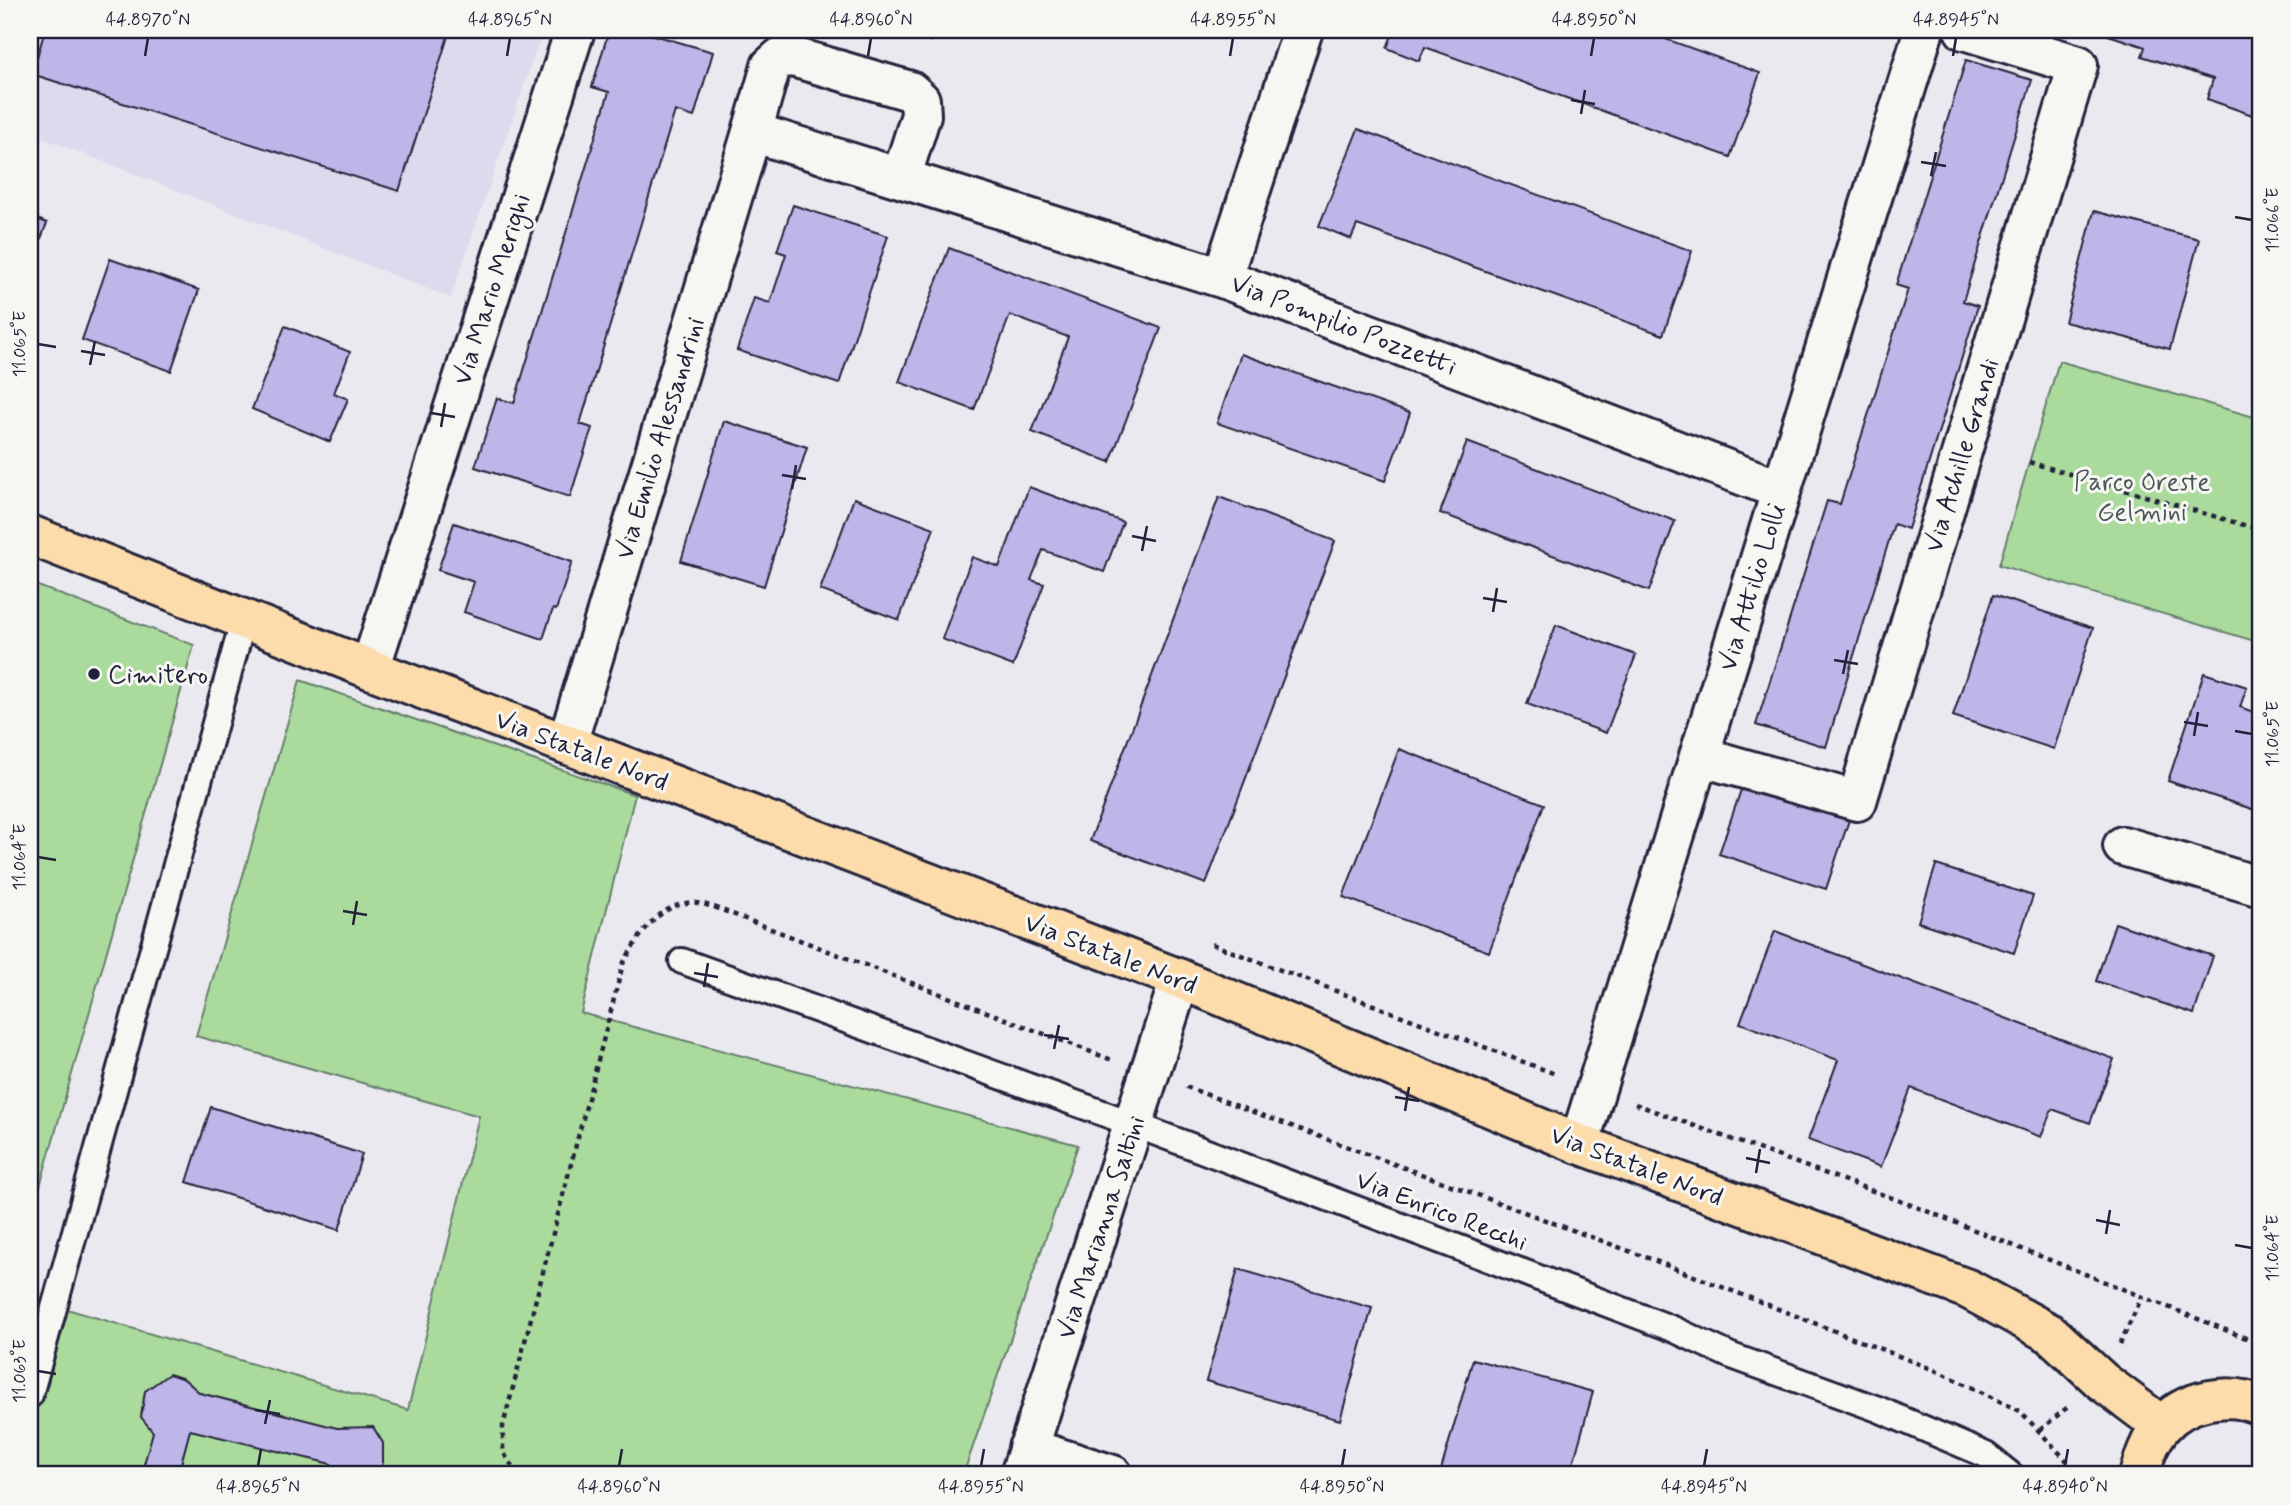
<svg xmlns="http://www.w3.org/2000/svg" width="2291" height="1505" viewBox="0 0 2291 1505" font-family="Mynerve,sans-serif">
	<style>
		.built { fill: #dedaee }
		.green { fill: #aadb9c; stroke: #667e6c; stroke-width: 2 }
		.building { fill: #beb6e8; stroke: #22223b; stroke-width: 2 }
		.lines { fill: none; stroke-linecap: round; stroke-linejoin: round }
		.service-casing { stroke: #22223b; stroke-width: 30 }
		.minor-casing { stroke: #22223b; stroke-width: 44 }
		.primary-casing { stroke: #22223b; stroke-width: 44 }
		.path { stroke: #22223b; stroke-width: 4.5; stroke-dasharray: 5 5; stroke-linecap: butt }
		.service { stroke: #f6f6f2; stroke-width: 24 }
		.minor { stroke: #f6f6f2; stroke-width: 38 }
		.primary { stroke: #fddcac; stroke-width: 38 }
		.ticks { fill: none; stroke: #22223b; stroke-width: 2.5 }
		.poi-dot { fill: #22223b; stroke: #f6f6f2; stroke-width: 2.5 }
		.labels { text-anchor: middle; stroke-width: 6; stroke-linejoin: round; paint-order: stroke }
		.street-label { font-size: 26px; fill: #22223b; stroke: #f6f6f2 }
		.park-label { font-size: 26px; fill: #4b5a58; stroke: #f6f6f2 }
		.poi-label { font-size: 26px; fill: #22223b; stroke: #f6f6f2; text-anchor: start }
		.neatline { fill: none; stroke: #22223b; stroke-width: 2.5 }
		.ticks-label { font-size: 18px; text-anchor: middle; fill: #22223b }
	</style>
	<rect width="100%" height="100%" fill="#ebe9f0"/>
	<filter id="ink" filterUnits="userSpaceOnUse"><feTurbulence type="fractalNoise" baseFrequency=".0143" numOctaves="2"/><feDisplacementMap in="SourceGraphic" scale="14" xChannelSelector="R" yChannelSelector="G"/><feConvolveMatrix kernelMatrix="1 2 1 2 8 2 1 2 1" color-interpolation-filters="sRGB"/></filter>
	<g filter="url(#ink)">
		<path class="built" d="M30,30H543L451,298L30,133Z"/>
		<path class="green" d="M2059,361L2261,419V643L1999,565Z
			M30,583L194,645L30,1221Z
			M300,680L635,795L581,1013L1078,1145L963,1475H30V1298L408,1410L479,1116L196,1036Z"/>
		<path class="building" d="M45,30H450L399,191L32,74Z
			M609,30H637L713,52L694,117L675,111L580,424L592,428L570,497L475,467L497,398L514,403L609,92L592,87Z
			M894,30H934L931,41Z
			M1394,30H1641L1760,73L1730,157L1425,47L1419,61L1387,48Z
			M2093,30L2261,31V118L2207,99L2213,79L2142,56L2145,47Z
			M1966,60L2032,80L1963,301L1978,306L1908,529L1894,524L1826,747L1756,725L1827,501L1840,504L1908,289L1896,285Z
			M1358,129L1692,251L1663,335L1357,225L1351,239L1319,226Z
			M793,205L888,236L839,384L737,350L754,298L770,303L786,254L777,251Z
			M2094,211L2199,239L2170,349L2065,322Z
			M30,216L47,223L30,267Z
			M949,248L1161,328L1110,462L1032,432L1068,337L1010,315L974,410L899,382Z
			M110,259L199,290L171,371L82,340Z
			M285,326L350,352L334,393L348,399L330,442L252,409Z
			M1241,354L1410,413L1385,481L1217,423Z
			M724,421L807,447L764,586L681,561Z
			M1467,442L1675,521L1649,591L1440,513Z
			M1029,487L1123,522L1104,572L1043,550L1031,580L1044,584L1013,666L942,639L972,557L999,567Z
			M1219,497L1335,541L1206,884L1090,841Z
			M854,498L934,528L899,620L820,590Z
			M454,523L572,562L556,610L553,609L543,639L464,612L474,582L438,570Z
			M1993,595L2093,628L2054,749L1953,716Z
			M1556,625L1636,655L1606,733L1527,704Z
			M2204,673L2247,687L2240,707L2261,715V812L2168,781Z
			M1399,749L1544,804L1489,952L1343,897Z
			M1744,781L1850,817L1826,889L1719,854Z
			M1936,865L2033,896L2014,953L1918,922Z
			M2115,923L2213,956L2194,1014L2096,981Z
			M1775,931L2114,1059L2090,1123L2052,1109L2041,1137L1911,1088L1881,1167L1808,1140L1838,1060L1740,1023Z
			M211,1107L362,1154L339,1230L187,1182Z
			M1238,1269L1372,1308L1340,1420L1206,1381Z
			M1473,1359L1593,1392L1570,1475H1462L1441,1470Z
			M169,1374L184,1379L200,1393L337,1428L373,1427L383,1443V1464L378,1475H328L331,1464L190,1430L178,1475H141L153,1432L141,1417L145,1391Z"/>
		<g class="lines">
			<defs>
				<path id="service" d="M682,961L1133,1124L1673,1329L1729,1355L1878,1409L1986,1455L2011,1475
					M30,1395L244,618"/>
				<path id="minor" d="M752,132L771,66L780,58L793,57L910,91L920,100L921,115L901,178
					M1222,278L1303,30
					M370,669L575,30
					M567,744L752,132L1222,278L1781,490
					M1699,756L1857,801L2078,65L1964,30
					M2123,846L2261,887
					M1579,1144L1924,30
					M1028,1448L1113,1475
					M1020,1475L1180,979"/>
				<path id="primary" d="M30,535L370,669L1180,979L1579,1144L1968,1289L2051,1334L2102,1381L2162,1426
					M2139,1475C2144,1458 2149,1441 2162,1426C2184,1400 2230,1390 2261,1406"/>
			</defs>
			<use href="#service" class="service-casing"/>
			<use href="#minor" class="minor-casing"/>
			<use href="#primary" class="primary-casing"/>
			<path class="path" d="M2029,462L2261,530
				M1212,944L1558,1075
				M1186,1087L1648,1258L1942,1373L2020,1411L2069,1463L2075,1475
				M1635,1104L1914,1206L2261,1344
				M2120,1344L2142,1297
				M2040,1430L2069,1406
				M518,1475L503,1452V1426L623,964C638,938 654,909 686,903C694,901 706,905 714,907L1112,1060"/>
			<use href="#service" class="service"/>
			<use href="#minor" class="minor"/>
			<use href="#primary" class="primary"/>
		</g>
	</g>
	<path class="ticks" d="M145,56L148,38M507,56L510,38M868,56L871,38M1230,56L1233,38M1591,56L1594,38M1953,56L1956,38M1571,100L1595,104M1581,114L1585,90M1921,162L1946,166M1931,176L1936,152M2235,217L2252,220M38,344L56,347M81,351L105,355M90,365L95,341M431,413L455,417M441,427L445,403M782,475L806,479M792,489L796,465M1132,536L1156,541M1142,551L1147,526M1483,598L1507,602M1493,612L1497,588M1834,660L1858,664M1843,674L1848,650M2184,722L2208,726M2235,731L2252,734M2194,736L2198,712M38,857L56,860M343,911L367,915M353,925L357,901M694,973L718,977M704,987L708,963M1044,1035L1069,1039M1054,1049L1059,1025M1395,1097L1419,1101M1405,1111L1409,1087M1746,1158L1770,1163M1756,1173L1760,1149M2096,1220L2120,1225M2106,1234L2110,1210M2235,1245L2252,1248M38,1371L56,1374M255,1410L280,1414M265,1424L270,1400M258,1466L261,1449M619,1466L622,1449M981,1466L984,1449M1342,1466L1345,1449M1704,1466L1707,1449M2065,1466L2068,1449"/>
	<circle class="poi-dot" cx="94" cy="674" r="7"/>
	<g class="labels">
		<g class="street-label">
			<text transform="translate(491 289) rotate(-72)" y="9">Via Mario Merighi</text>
			<text transform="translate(1344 324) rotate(21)" y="9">Via Pompilio Pozzetti</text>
			<text transform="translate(659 438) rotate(-73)" y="9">Via Emilio Alessandrini</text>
			<text transform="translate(1961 455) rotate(-73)" y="9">Via Achille Grandi</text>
			<text transform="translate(1751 587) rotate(-73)" y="9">Via Attilio Lolli</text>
			<text transform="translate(582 750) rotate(21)" y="9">Via Statale Nord</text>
			<text transform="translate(1111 953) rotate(21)" y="9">Via Statale Nord</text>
			<text transform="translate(1637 1165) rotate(21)" y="9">Via Statale Nord</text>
			<text transform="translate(1442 1210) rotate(21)" y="9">Via Enrico Recchi</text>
			<text transform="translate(1100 1227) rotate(-72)" y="9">Via Marianna Saltini</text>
		</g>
		<g class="park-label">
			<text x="2142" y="490">Parco Oreste<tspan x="2142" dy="30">Gelmini</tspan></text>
		</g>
		<g class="poi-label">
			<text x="108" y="683">Cimitero</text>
		</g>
	</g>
	<rect width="2291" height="1505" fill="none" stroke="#f6f6f2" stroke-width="77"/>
	<rect x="38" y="38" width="2214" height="1428" class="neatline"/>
	<g class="ticks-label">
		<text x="148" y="25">44.8970°N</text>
		<text x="510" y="25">44.8965°N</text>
		<text x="871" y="25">44.8960°N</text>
		<text x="1233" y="25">44.8955°N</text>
		<text x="1594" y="25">44.8950°N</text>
		<text x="1956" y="25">44.8945°N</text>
		<text transform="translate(2272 220) rotate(-90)" y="6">11.066°E</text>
		<text transform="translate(19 344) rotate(-90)" y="6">11.065°E</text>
		<text transform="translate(2272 734) rotate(-90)" y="6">11.065°E</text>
		<text transform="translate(19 857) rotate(-90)" y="6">11.064°E</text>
		<text transform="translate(2272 1248) rotate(-90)" y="6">11.064°E</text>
		<text transform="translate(19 1371) rotate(-90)" y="6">11.063°E</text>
		<text x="258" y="1492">44.8965°N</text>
		<text x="619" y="1492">44.8960°N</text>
		<text x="981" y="1492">44.8955°N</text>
		<text x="1342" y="1492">44.8950°N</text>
		<text x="1704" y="1492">44.8945°N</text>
		<text x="2065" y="1492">44.8940°N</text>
	</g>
</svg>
